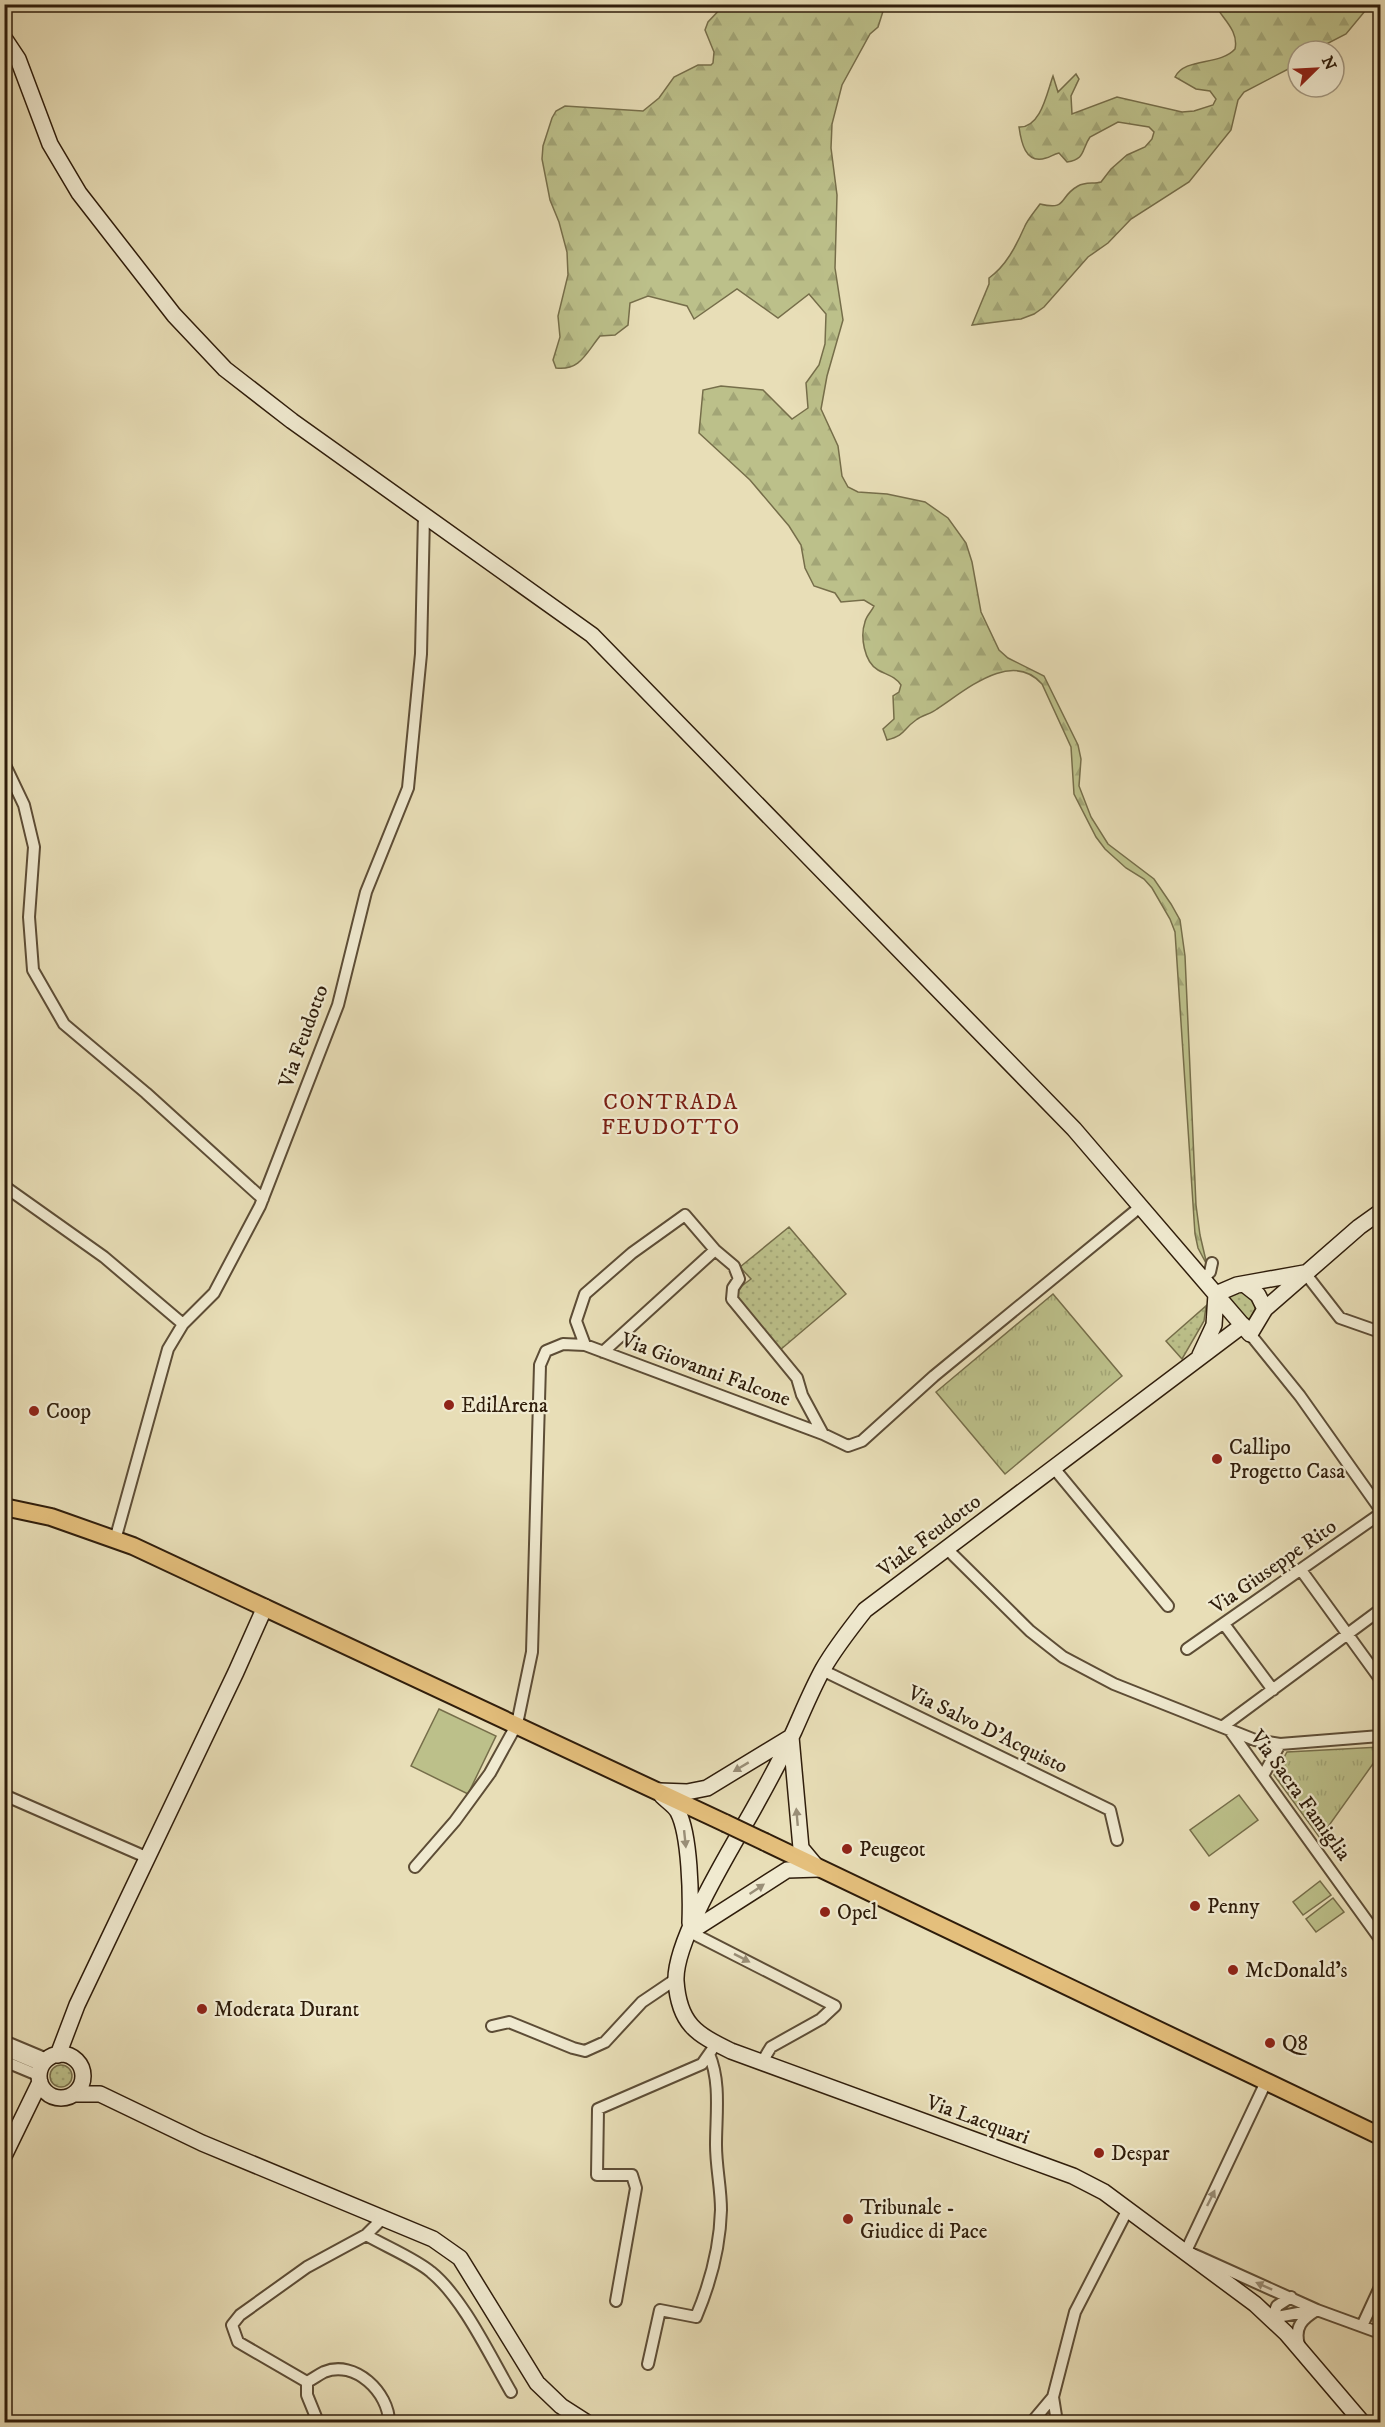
<svg xmlns="http://www.w3.org/2000/svg" width="1385" height="2427" viewBox="0 0 1385 2427" font-family="'IM FELL DW Pica',serif">
	<style>
		.grass { fill: url(#grass-dots); stroke: #766e4a; stroke-width: 1.5 }
		.forest { fill: url(#forest-firs); stroke: #766e4a; stroke-width: 1.5 }
		.park { fill: url(#park-tufts); stroke: #766e4a; stroke-width: 1.5 }
		.pitch { fill: #bcc08a; stroke: #766e4a; stroke-width: 1.5 }
		.lines { fill: none; stroke-linecap: round; stroke-linejoin: round }
		.street-casing { stroke: #5d4d36; stroke-width: 14 }
		.secondary-casing { stroke: #2f1d0b; stroke-width: 18 }
		.primary-casing { stroke: #2f1d0b; stroke-width: 20 }
		.street { stroke: #f0ead0; stroke-width: 10 }
		.secondary { stroke: #f0ead0; stroke-width: 15 }
		.primary { stroke: #e4bf7c; stroke-width: 16 }
		.primary-bridge-casing { stroke: #2f1d0b; stroke-width: 20; stroke-linecap: butt }
		.primary-bridge { stroke: #e4bf7c; stroke-width: 16 }
		.oneway { fill: #998e77 }
		.poi-dot { fill: #8f2418; stroke: #f0ead0; stroke-width: 2 }
		.labels { text-anchor: middle; stroke-width: 4.5; stroke-linejoin: round; paint-order: stroke }
		.street-label { font-size: 21px; fill: #2f1d0b; stroke: #f0ead0 }
		.poi-label { font-size: 21px; fill: #2f1d0b; stroke: #f0ead0; text-anchor: start }
		.neighbourhood-label { font-size: 22px; letter-spacing: 1.5px; fill: #7a1f14; stroke: #f0ead0 }
	</style>
	<defs>
		<pattern id="grass-dots" width="8" height="8" patternUnits="userSpaceOnUse" patternTransform="scale(1.5)"><rect width="8" height="8" fill="#bcc08a"/><path d="M2 2h.1M6 6h.1" fill="none" stroke="#a2a576" stroke-width="1.8" stroke-linecap="round"/></pattern>
		<pattern id="forest-firs" width="22" height="20" patternUnits="userSpaceOnUse" patternTransform="scale(1.5)"><rect width="22" height="20" fill="#bcc08a"/><path d="M5 1l3.5 6h-7zM16 11l3.5 6h-7z" fill="#a2a576"/></pattern>
		<pattern id="park-tufts" width="24" height="20" patternUnits="userSpaceOnUse" patternTransform="scale(1.5)"><rect width="24" height="20" fill="#bcc08a"/><path d="M3 7l-1-3M5 7V3M7 7l1-3M15 17l-1-3M17 17v-4M19 17l1-3" fill="none" stroke="#a2a576"/></pattern>
	</defs>
	<rect width="100%" height="100%" fill="#e8deb7"/>
	<filter id="stains"><feTurbulence type="fractalNoise" baseFrequency=".00333" numOctaves="4"/><feColorMatrix values="0 0 0 0 .2 0 0 0 0 .09 0 0 0 0 .02 0 0 0 .5 -.17"/></filter>
	<radialGradient id="worn" r=".72"><stop offset=".6" stop-color="#630" stop-opacity="0"/><stop offset="1" stop-color="#630" stop-opacity=".3"/></radialGradient>
	<path class="grass" d="M789,1227L846,1294L780,1350L737,1297L739,1288L751,1279L740,1267Z
		M1237,1291L1243,1292L1254,1301L1255,1309L1249,1321L1227,1296Z
		M1206,1306L1204,1321L1182,1359L1166,1341Z
		M50 2076a11 11 0 1 1 22 0a11 11 0 1 1-22 0Z"/>
	<path class="forest" d="M724,5H885L878,27L870,34L842,85L832,124L831,148L837,195L835,268L843,320L827,376L821,409L838,446L842,476L848,487L858,492L887,494L925,502L948,518L966,543L972,562L981,612L999,650L1008,658L1044,676L1078,745L1081,759L1079,786L1091,817L1108,844L1154,879L1171,904L1180,920L1185,956L1196,1205L1200,1235L1207,1265L1198,1248L1195,1234L1175,932L1170,919L1152,888L1144,879L1126,868L1105,849L1096,837L1074,794L1071,747L1042,684C1011,649 965,691 937,709C931,714 922,715 916,720C902,730 906,735 887,740L883,729L894,719L893,696L899,692L901,685C895,676 887,675 878,670C864,662 860,636 865,622C866,616 872,611 874,606L864,600L841,602L835,593L814,586L805,568L801,545L789,526L750,480L699,433L703,390L721,386L763,390L792,419L808,408L806,383L819,365L825,344L826,314L809,294L778,318L737,289L694,319L687,306L648,296L630,303L628,325L615,335L600,336C586,353 580,371 556,368L553,360L560,337L558,316L568,275L567,252L559,222L550,200L542,159L543,146L552,118L556,111L565,106L643,111L659,98L674,77L698,65H711L713,63L714,52L705,30L708,22Z
		M1215,5H1370L1346,34L1313,51H1298V64L1244,92L1238,100L1231,130L1189,182L1131,219L1108,243L1088,257L1044,307L1034,314L1021,319L972,325L989,284V278C1006,266 1016,246 1024,228C1027,220 1035,211 1040,204C1068,211 1058,197 1078,186C1085,182 1094,184 1101,182L1111,169L1127,155L1145,147L1152,139L1154,132L1149,127L1118,122L1090,137C1081,150 1086,159 1067,162L1059,153C1054,154 1050,157 1046,158C1025,165 1021,141 1019,127C1041,128 1047,92 1053,76L1058,92L1076,74L1079,79L1071,96L1072,114L1117,97L1182,112L1194,111L1213,105L1216,99L1210,91L1196,89L1175,77C1185,57 1220,66 1235,49C1239,31 1223,19 1215,5Z"/>
	<path class="park" d="M1053,1294L1122,1376L1005,1474L936,1392Z
		M1380,1747V1754L1320,1838L1274,1775L1287,1752Z"/>
	<path class="pitch" d="M439,1709L496,1736L468,1794L411,1766Z
		M1239,1795L1258,1820L1209,1856L1190,1830Z
		M1320,1881L1331,1895L1303,1915L1293,1902Z
		M1333,1898L1344,1912L1316,1932L1306,1919Z"/>
	<g class="lines">
		<defs>
			<path id="street" d="M4,763L24,805L34,847L29,917L33,970L64,1024L146,1093L263,1199
				M4,1186L104,1257L183,1324
				M1305,1273L1340,1318L1380,1332
				M1202,1279L1210,1272L1212,1263
				M1250,1334L1300,1396L1380,1509
				M585,1345L576,1321L585,1294L632,1253L685,1215L715,1250L734,1266L739,1279L733,1288L732,1299L797,1378L802,1395L823,1434
				M603,1352L715,1250
				M1053,1467L1168,1606
				M115,1540L168,1349L183,1324L214,1293L260,1206L338,1005L366,892L408,788L421,654L424,515
				M946,1548L1030,1631L1063,1657L1114,1684L1255,1740L1280,1744L1380,1736
				M1301,1570L1380,1679
				M1224,1624L1273,1690
				M1187,1649L1380,1514
				M822,1670L1110,1810L1117,1840
				M1222,1727L1380,1610
				M1231,1732L1380,1939
				M1263,1776L1280,1744
				M4,1795L146,1857
				M415,1867L455,1821L490,1773L517,1724L532,1652L540,1365L546,1351L563,1344L585,1345L823,1434L848,1446L862,1441L934,1376L1140,1207
				M690,1932L835,2006L821,2019L771,2047L762,2062
				M492,2026L509,2022L573,2048L585,2051L605,2042L642,2002L676,1979
				M4,2041L47,2059
				M4,2050L42,2066
				M4,2061L40,2076
				M1266,2082L1186,2251L1317,2310L1380,2333
				M366,2235L383,2218
				M1291,2297L1277,2306L1272,2318L1314,2310
				M616,2301L636,2188L632,2175H597L598,2109L702,2064L716,2044
				M1362,2326L1380,2287
				M1299,2345C1294,2327 1302,2319 1317,2310
				M648,2364L660,2310L696,2317C710,2284 720,2246 721,2210C721,2188 716,2167 716,2145C716,2115 721,2082 709,2054
				M307,2382L238,2342L232,2325L240,2315L307,2267L366,2235C385,2246 416,2259 431,2272C463,2298 490,2356 511,2392
				M318,2422L307,2395V2382C313,2379 318,2375 324,2372C355,2359 389,2393 389,2422
				M1032,2422L1053,2397
				M1057,2422L1053,2397L1075,2312L1128,2209"/>
			<path id="secondary" d="M4,38L18,59L50,144L79,193L174,315L225,369L292,421L592,635L1074,1129L1250,1334L1265,1309L1359,1227L1380,1212
				M1244,1284L1258,1295L1265,1309
				M1243,1325L865,1610C850,1629 835,1648 823,1669C812,1689 803,1711 794,1731C782,1757 768,1783 754,1808C733,1846 674,1940 676,1981C679,2024 696,2034 731,2051L1073,2176L1104,2192L1255,2304L1286,2333L1362,2422
				M1200,1355L1214,1325L1216,1294L1237,1285L1304,1273
				M659,1791L687,1792L707,1788L791,1737L801,1848L816,1866
				M662,1796C667,1801 675,1806 678,1812C690,1835 691,1896 690,1923
				M690,1932L787,1870L819,1869
				M39 2076a22 22 0 1 1 44 0a22 22 0 1 1-44 0Z
				M58,2055L77,2005L236,1672L265,1607
				M74,2094H100L202,2143L433,2239L460,2258L537,2383L561,2406L586,2422
				M4,2156L40,2082"/>
			<path id="primary" d="M4,1507L51,1517L133,1546L725,1823
				M765,1842L1380,2136"/>
		</defs>
		<use href="#street" class="street-casing"/>
		<use href="#secondary" class="secondary-casing"/>
		<use href="#primary" class="primary-casing"/>
		<use href="#street" class="street"/>
		<use href="#secondary" class="secondary"/>
		<use href="#primary" class="primary"/>
		<defs>
			<path id="primary-bridge" d="M725,1823L765,1842"/>
		</defs>
		<use href="#primary-bridge" class="primary-bridge-casing"/>
		<use href="#primary-bridge" class="primary-bridge"/>
	</g>
	<defs><path id="oneway-solid" d="M-6-.8H1V-3.2L6.5 0L1 3.2V.8H-6Z" transform="scale(1.5)"/></defs>
	<g class="oneway">
		<use href="#oneway-solid" transform="translate(741 1767) rotate(149)"/>
		<use href="#oneway-solid" transform="translate(797 1817) rotate(-95)"/>
		<use href="#oneway-solid" transform="translate(685 1839) rotate(84)"/>
		<use href="#oneway-solid" transform="translate(757 1889) rotate(-34)"/>
		<use href="#oneway-solid" transform="translate(742 1958) rotate(27)"/>
		<use href="#oneway-solid" transform="translate(1211 2198) rotate(-64)"/>
		<use href="#oneway-solid" transform="translate(1264 2286) rotate(-156)"/>
	</g>
	<g class="poi-dot">
		<circle cx="449" cy="1405" r="6"/>
		<circle cx="34" cy="1411" r="6"/>
		<circle cx="1217" cy="1459" r="6"/>
		<circle cx="847" cy="1849" r="6"/>
		<circle cx="1195" cy="1906" r="6"/>
		<circle cx="825" cy="1912" r="6"/>
		<circle cx="1233" cy="1970" r="6"/>
		<circle cx="202" cy="2009" r="6"/>
		<circle cx="1270" cy="2043" r="6"/>
		<circle cx="1099" cy="2153" r="6"/>
		<circle cx="848" cy="2219" r="6"/>
	</g>
	<g class="labels">
		<g class="street-label">
			<text transform="translate(303 1036) rotate(-70)" y="7">Via Feudotto</text>
			<text transform="translate(706 1369) rotate(20)" y="7">Via Giovanni Falcone</text>
			<text transform="translate(929 1535) rotate(-37)" y="7">Viale Feudotto</text>
			<text transform="translate(1273 1566) rotate(-35)" y="7">Via Giuseppe Rito</text>
			<text transform="translate(988 1729) rotate(26)" y="7">Via Salvo D'Acquisto</text>
			<text transform="translate(1301 1795) rotate(54)" y="7">Via Sacra Famiglia</text>
			<text transform="translate(978 2119) rotate(20)" y="7">Via Lacquari</text>
		</g>
		<g class="poi-label">
			<text x="461" y="1412">EdilArena</text>
			<text x="46" y="1418">Coop</text>
			<text x="1229" y="1454">Callipo<tspan x="1229" dy="24">Progetto Casa</tspan></text>
			<text x="859" y="1856">Peugeot</text>
			<text x="1207" y="1913">Penny</text>
			<text x="837" y="1919">Opel</text>
			<text x="1245" y="1977">McDonald's</text>
			<text x="214" y="2016">Moderata Durant</text>
			<text x="1282" y="2050">Q8</text>
			<text x="1111" y="2160">Despar</text>
			<text x="860" y="2214">Tribunale -<tspan x="860" dy="24">Giudice di Pace</tspan></text>
		</g>
		<g class="neighbourhood-label">
			<text x="671" y="1109">CONTRADA<tspan x="671" dy="25">FEUDOTTO</tspan></text>
		</g>
	</g>
	<rect width="1385" height="2427" fill="none" stroke="#e8deb7" stroke-width="24"/>
	<rect x="6" y="6" width="1373" height="2415" fill="none" stroke="#2f1d0b" stroke-width="3"/>
	<rect x="12" y="12" width="1361" height="2403" fill="none" stroke="#2f1d0b" stroke-width="1.5"/>
	<g transform="translate(1316 69) rotate(66)"><circle r="28" fill="#f0ead0" stroke="#a39881" stroke-width="1.5"/>
	<path d="M0-4.5L10 22L0 15L-10 22Z" fill="#8f2418"/>
	<text y="-9" font-size="16" font-weight="bold" text-anchor="middle" fill="#2f1d0b">N</text>
	</g>
	<rect width="100%" height="100%" filter="url(#stains)"/>
	<rect width="100%" height="100%" fill="url(#worn)"/>
</svg>
